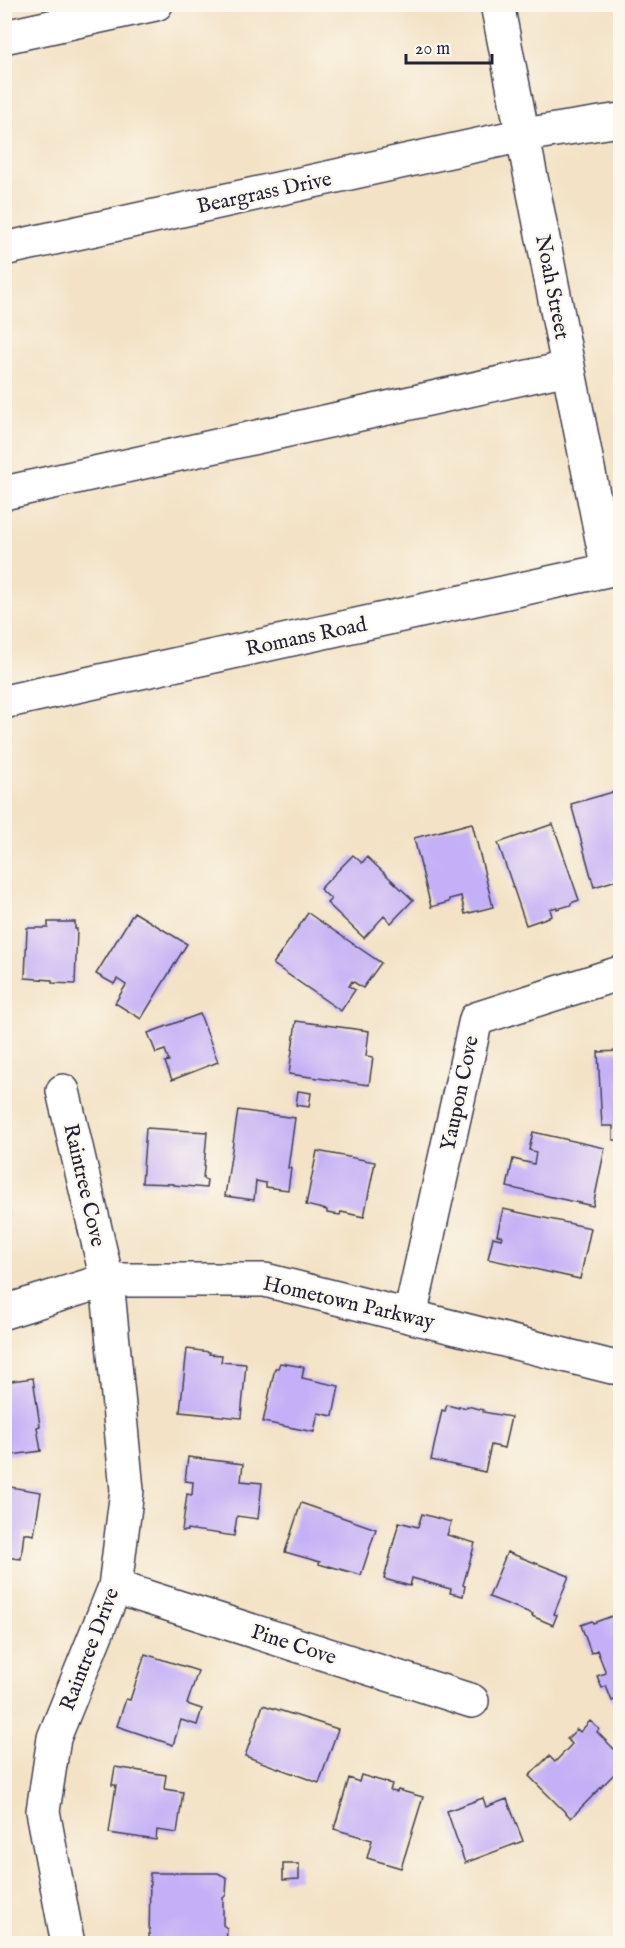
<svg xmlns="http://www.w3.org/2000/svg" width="625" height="1948" viewBox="0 0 625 1948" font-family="'IM FELL English',serif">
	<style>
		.building { fill: #c4b0f6 }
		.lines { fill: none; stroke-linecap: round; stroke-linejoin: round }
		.minor-casing { stroke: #413f50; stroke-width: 36 }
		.minor { stroke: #fff; stroke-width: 33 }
		.labels { text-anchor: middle; stroke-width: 4.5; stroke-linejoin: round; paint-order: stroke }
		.street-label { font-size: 21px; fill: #22223b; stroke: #fbf7ec }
	</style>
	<rect width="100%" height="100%" fill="#fbf7ec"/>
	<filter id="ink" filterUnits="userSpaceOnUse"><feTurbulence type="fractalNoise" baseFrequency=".0167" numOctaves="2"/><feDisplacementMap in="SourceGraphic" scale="12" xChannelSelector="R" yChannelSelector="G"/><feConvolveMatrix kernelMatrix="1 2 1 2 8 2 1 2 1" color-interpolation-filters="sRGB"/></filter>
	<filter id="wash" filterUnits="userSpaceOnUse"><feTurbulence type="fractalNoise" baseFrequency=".008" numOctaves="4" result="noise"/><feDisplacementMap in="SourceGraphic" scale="24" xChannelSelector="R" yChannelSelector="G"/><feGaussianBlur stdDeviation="1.35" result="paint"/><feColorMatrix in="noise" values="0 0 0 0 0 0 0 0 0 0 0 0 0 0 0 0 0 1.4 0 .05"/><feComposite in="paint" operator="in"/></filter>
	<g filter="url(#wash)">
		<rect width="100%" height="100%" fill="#f3e2c5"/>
		<g id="blocks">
			<path class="building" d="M620,790V861L616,862L620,879L594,887L571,804Z
				M472,823L493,907L465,914L461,896L449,899V902L431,907L414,838Z
				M553,824L579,900L571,903V905L557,909V907L550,909L552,916L526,925L498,843Z
				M353,855L362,863L367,857L413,900L391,923L384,916L364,938L327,903L331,899L320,889Z
				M134,912L187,944L141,1019L115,1003L126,985L117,979L114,984L96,974Z
				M308,913L381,963L363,988L352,981L349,986L355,990L341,1011L273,964Z
				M48,922H75V929H77L75,984L52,983V980L25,978L27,928H48Z
				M200,1014L218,1062L172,1080L165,1062L169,1061L165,1050L156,1053L148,1033Z
				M296,1021L369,1031L366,1056L373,1057L369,1085L289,1074Z
				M620,1051V1140H613V1126H602L598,1052Z
				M298,1091L311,1093L309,1107L296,1105Z
				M238,1110L295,1118L288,1168H291L288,1190L266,1187V1183L256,1181L254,1200L225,1196Z
				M146,1128L207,1132L203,1179L207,1180L206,1188L174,1185V1184L142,1183Z
				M533,1132L605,1148L593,1206L507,1187L513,1159L534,1164L536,1152L529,1150Z
				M317,1151L375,1162L364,1217L341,1212L340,1215L327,1213V1210L306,1205Z
				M4,1204L9,1216L4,1218Z
				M503,1209L591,1228L580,1279L488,1259L493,1237L501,1239L502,1236L497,1235Z
				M187,1349L210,1352L209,1354L222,1355L221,1362L246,1364L241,1418L180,1412Z
				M280,1363L304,1367L302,1378L339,1386L333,1416L318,1413L314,1432L263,1422L275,1368H278Z
				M33,1378L40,1426L37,1427L41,1451L4,1456V1382Z
				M447,1405L459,1408V1406L466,1408L467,1406L484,1410L483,1412L511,1417L504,1448L491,1445L485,1472L431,1460L442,1410L445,1411Z
				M188,1457L243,1464L241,1481L262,1483L258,1519L237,1516L234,1536L187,1529V1531H182L187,1494L192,1495L193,1482L185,1481Z
				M4,1486L41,1492L34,1535L24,1533L21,1559L4,1557Z
				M301,1503L376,1529L361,1575L329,1566V1567L319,1564L320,1562L285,1552Z
				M422,1514L451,1522L447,1535L475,1543L463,1585L465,1586L463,1596L450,1593L451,1589L447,1588L412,1578L410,1586L384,1579L399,1522L418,1527Z
				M507,1552L569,1576L554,1614L557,1615L553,1625L532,1616L533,1614L489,1597Z
				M620,1613V1698L612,1701L606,1686L602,1688L597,1676L606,1673L597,1650L591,1653L581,1625L592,1621L593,1623Z
				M145,1654L198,1671L187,1704L202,1709L197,1725L181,1720L173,1745L117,1726L126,1699L130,1700Z
				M263,1705L338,1729L319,1783L245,1756Z
				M590,1721L599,1729L597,1732L620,1755V1768L571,1818L529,1776L549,1756L555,1762L572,1744L567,1739L577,1729L580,1732Z
				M115,1767L166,1775L164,1789L183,1792L177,1833L157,1830L156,1840L109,1833L116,1785H112Z
				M361,1775L392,1784L390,1791L397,1792L398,1790L423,1797L401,1868L367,1858L372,1840L334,1829L349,1778L359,1782Z
				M483,1798L486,1807L507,1799L523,1841L465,1863L447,1811Z
				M283,1864H299V1879L283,1880Z
				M150,1873H218L227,1878L226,1895L223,1898V1925L227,1928L226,1944H149Z"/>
		</g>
	</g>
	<g filter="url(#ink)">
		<use href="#blocks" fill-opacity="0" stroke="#413f50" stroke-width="1.5"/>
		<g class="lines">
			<defs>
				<path id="minor" d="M4,37L156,4
					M4,249L523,135L620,120
					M4,493L568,368
					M4,702L608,570L497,4
					M63,1091L107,1280L127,1490L115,1587L54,1738L43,1811L68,1944
					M4,1312L107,1280H265L612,1367H620
					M410,1316L476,1019L620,973
					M115,1587L472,1701"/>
			</defs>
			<use href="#minor" class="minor-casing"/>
			<use href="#minor" class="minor"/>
		</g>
	</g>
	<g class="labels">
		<g class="street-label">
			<text transform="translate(264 192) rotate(-12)" y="7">Beargrass Drive</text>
			<text transform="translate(553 287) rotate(79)" y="7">Noah Street</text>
			<text transform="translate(306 636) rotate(-12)" y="7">Romans Road</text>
			<text transform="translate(459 1093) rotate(-78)" y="7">Yaupon Cove</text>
			<text transform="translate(85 1185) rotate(77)" y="7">Raintree Cove</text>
			<text transform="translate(349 1302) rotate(13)" y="7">Hometown Parkway</text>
			<text transform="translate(294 1644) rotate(18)" y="7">Pine Cove</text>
			<text transform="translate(89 1649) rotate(-69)" y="7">Raintree Drive</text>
		</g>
	</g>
	<rect width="625" height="1948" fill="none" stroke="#fbf7ec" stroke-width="24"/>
	<path d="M406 54v9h86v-9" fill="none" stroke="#22223b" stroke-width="3"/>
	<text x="415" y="54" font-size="18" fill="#22223b" stroke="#fbf7ec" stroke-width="4.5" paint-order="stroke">20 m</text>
</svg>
